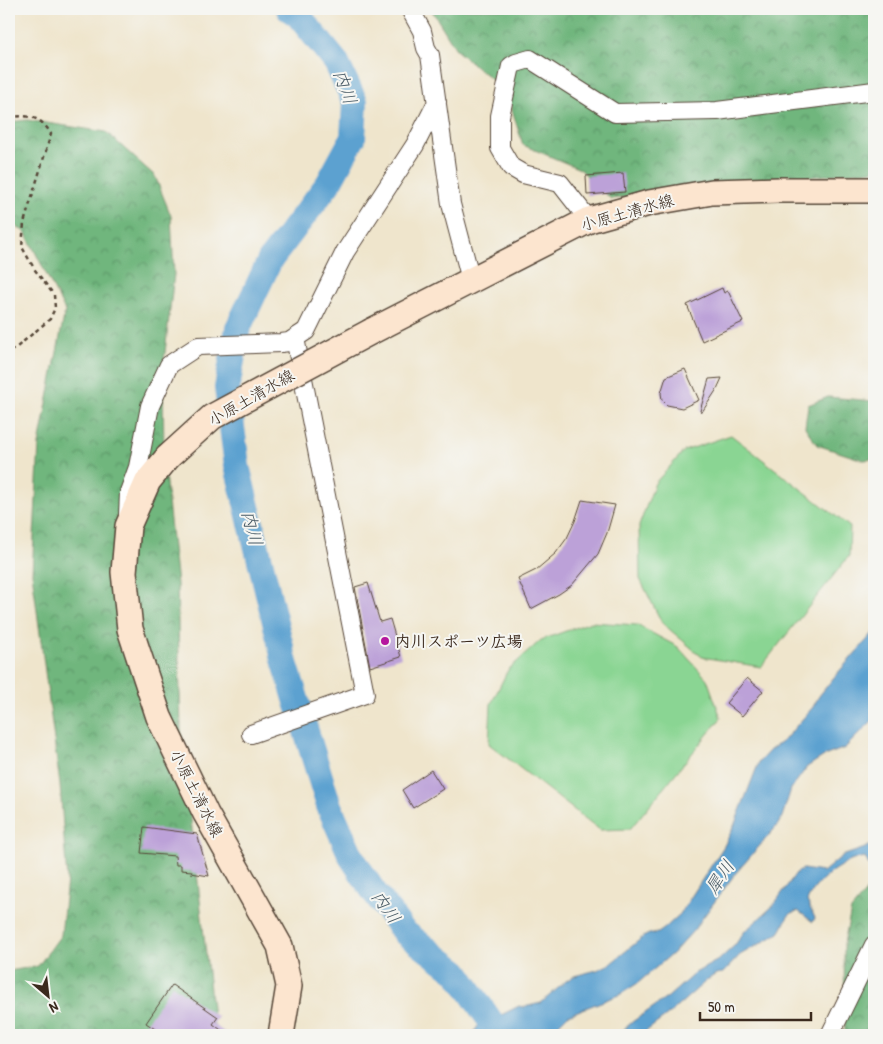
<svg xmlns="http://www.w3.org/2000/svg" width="883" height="1044" viewBox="0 0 883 1044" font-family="'Patrick Hand','Klee One',sans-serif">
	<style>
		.forest { fill: url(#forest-crowns); stroke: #55704e }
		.pitch { fill: #8ad593; stroke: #628058 }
		.water { fill: #5ba1d0; stroke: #4b6677 }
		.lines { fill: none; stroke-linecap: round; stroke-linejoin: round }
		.river { stroke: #5ba1d0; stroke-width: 26 }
		.building { fill: #bca1d8 }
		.street-casing { stroke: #564638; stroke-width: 20 }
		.secondary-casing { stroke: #564638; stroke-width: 28 }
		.path { stroke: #564638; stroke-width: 2.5; stroke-dasharray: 4 4; stroke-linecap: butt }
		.street { stroke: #fff; stroke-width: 18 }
		.secondary { stroke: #fce5cf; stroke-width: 25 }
		.secondary-bridge-casing { stroke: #564638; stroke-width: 28; stroke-linecap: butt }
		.secondary-bridge { stroke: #fce5cf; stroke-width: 25 }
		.poi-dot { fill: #b5179e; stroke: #f6f6f2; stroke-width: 2 }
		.labels { text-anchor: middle; stroke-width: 4; stroke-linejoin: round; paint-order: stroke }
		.street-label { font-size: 16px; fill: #3b2a1e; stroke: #f6f6f2 }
		.poi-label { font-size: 16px; font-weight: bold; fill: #3b2a1e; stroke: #f6f6f2; text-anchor: start }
		.water-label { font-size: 18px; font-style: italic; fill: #485a65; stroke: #f6f6f2 }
	</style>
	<defs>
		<pattern id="forest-crowns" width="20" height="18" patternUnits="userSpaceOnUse" patternTransform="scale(1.25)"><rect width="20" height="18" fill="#6fb67d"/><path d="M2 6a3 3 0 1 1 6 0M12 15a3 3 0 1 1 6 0" fill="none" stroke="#5c9466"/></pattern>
	</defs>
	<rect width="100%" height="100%" fill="#f6f6f2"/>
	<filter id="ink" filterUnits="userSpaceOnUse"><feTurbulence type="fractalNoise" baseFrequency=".02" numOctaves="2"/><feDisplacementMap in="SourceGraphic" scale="10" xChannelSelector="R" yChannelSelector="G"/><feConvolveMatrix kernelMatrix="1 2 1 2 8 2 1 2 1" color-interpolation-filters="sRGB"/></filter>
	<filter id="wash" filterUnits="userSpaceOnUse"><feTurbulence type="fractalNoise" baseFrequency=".0096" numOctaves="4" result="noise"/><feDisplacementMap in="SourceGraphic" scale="20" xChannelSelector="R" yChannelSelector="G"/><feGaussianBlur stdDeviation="1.12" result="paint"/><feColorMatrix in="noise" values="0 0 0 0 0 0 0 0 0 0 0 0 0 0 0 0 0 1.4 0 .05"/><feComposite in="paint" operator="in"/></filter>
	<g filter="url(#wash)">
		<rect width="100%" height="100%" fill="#efe5cc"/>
		<path class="forest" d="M431,9H874V170L611,199L580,169L523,145L506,91L457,51Z
			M27,120L106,132L155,176L171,216L174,274L163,370L164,465L177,584L181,729L215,1035H9V971L38,966L61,935L67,880L60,785L32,573L39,444L65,311L25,232L9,222V122Z
			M828,397L874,401V459L863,460L817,445L805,427L808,405Z
			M874,882V1035H845L844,943L851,910Z"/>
		<path class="pitch" d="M731,435L850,527L849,556L761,667L702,657L662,623L640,579L639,526L655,483L684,451Z
			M591,622L637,625L678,647L707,679L721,718L630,829L600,830L489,744L491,704L508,670L541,640Z"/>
		<path class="water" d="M874,632V719L845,748L824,756L807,767L791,789L782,817L777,826L735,874L693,931L673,953L638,983L621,994L568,1015L557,1026L553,1035H473L477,1027L519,1006L524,1007L541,1003L566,981L574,976L597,970L610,964L643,937L649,934L658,933L665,928L680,914L724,846L734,826L759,762L770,750L784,740L813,707L819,696L835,676Z
			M874,843V898L870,891L872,872L865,857C843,860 816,880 807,901L815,918L813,922L798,911C785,913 786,924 779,933L740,955L723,973L716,974L707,980L669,1014L641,1035H618L632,1022L668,997L695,973L720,959L735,945L744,932L773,906L796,873L803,869L823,872L842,856L865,848Z"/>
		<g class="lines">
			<path class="river" d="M289,9L298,15L336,62L355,102L353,138L328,184L270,260L238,328L227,388L237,466L285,663L329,806L352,858L372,889L404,932L457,972L500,1035"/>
		</g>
		<g id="blocks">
			<path class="building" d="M623,173L625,192L587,195L586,176Z
				M722,288L724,293L728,291L743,322L702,341L687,305Z
				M685,369L699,400L682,408L667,405L662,400L661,393L666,377Z
				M722,378L717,389L702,412L700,411L709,379Z
				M582,500L615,505L607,533L598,554L572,585L559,594L531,609L518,579L536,570L556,553L567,538L575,521Z
				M368,583L380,622L390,619L401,657L370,667L355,587Z
				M747,678L763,691L742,716L726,703Z
				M431,770L443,789L413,808L402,790Z
				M144,827L197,834L209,876L191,873L192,871L181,870V865H176L175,856L141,853Z
				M172,985L218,1017L213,1024L228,1035H164L146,1023Z"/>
		</g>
	</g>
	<g filter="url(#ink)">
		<use href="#blocks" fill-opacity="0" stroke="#564638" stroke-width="1"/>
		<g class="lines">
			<defs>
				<path id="street" d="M410,9L422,31L426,48L430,55L451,204L471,280
					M589,220L560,183L523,174L511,167L500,148V116L511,66L516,63L530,59L615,113L717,111L874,91
					M128,515L129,492L138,467L150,406L169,365L198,346L281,343L289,342L306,331L345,252L415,145L437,102
					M251,734L365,694L295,338
					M830,1035L874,945"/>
				<path id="secondary" d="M372,331L589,220L649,203L712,192L779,190H874
					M168,457L148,481L128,526L124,572L130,629L159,717L206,814L280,946L289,986L281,1035"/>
			</defs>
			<use href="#street" class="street-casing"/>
			<use href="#secondary" class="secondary-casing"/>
			<path class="path" d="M9,118C27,114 41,116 51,134L24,223L22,247L35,270L54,295L55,308L50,319L17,347L9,352"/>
			<use href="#street" class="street"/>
			<use href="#secondary" class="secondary"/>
			<defs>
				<path id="secondary-bridge" d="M168,457L212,417L372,331"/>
			</defs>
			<use href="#secondary-bridge" class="secondary-bridge-casing"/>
			<use href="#secondary-bridge" class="secondary-bridge"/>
		</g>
	</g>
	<circle class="poi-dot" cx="385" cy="641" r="5"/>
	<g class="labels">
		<g class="street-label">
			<text transform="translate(627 212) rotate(-16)" y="6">小原土清水線</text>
			<text transform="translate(251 397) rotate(-30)" y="6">小原土清水線</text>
			<text transform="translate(197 793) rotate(63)" y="6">小原土清水線</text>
		</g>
		<g class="poi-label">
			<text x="395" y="647">内川スポーツ広場</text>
		</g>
		<g class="water-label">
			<text transform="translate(345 87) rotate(70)" y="6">内川</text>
			<text transform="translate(252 528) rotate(76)" y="6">内川</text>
			<text transform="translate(720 877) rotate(-56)" y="6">犀川</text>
			<text transform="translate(386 907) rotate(55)" y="6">内川</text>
		</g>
	</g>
	<rect width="883" height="1044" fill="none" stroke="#f6f6f2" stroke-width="30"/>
	<g transform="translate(48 996) rotate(152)" stroke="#f6f6f2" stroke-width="4" paint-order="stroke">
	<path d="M0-4L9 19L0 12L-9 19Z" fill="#3b2a1e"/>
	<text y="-8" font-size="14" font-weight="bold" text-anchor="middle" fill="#3b2a1e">N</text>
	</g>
	<path d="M700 1012v8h111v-8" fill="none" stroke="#3b2a1e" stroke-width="2.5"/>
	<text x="708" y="1012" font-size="15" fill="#3b2a1e" stroke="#f6f6f2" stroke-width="4" paint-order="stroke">50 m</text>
</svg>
